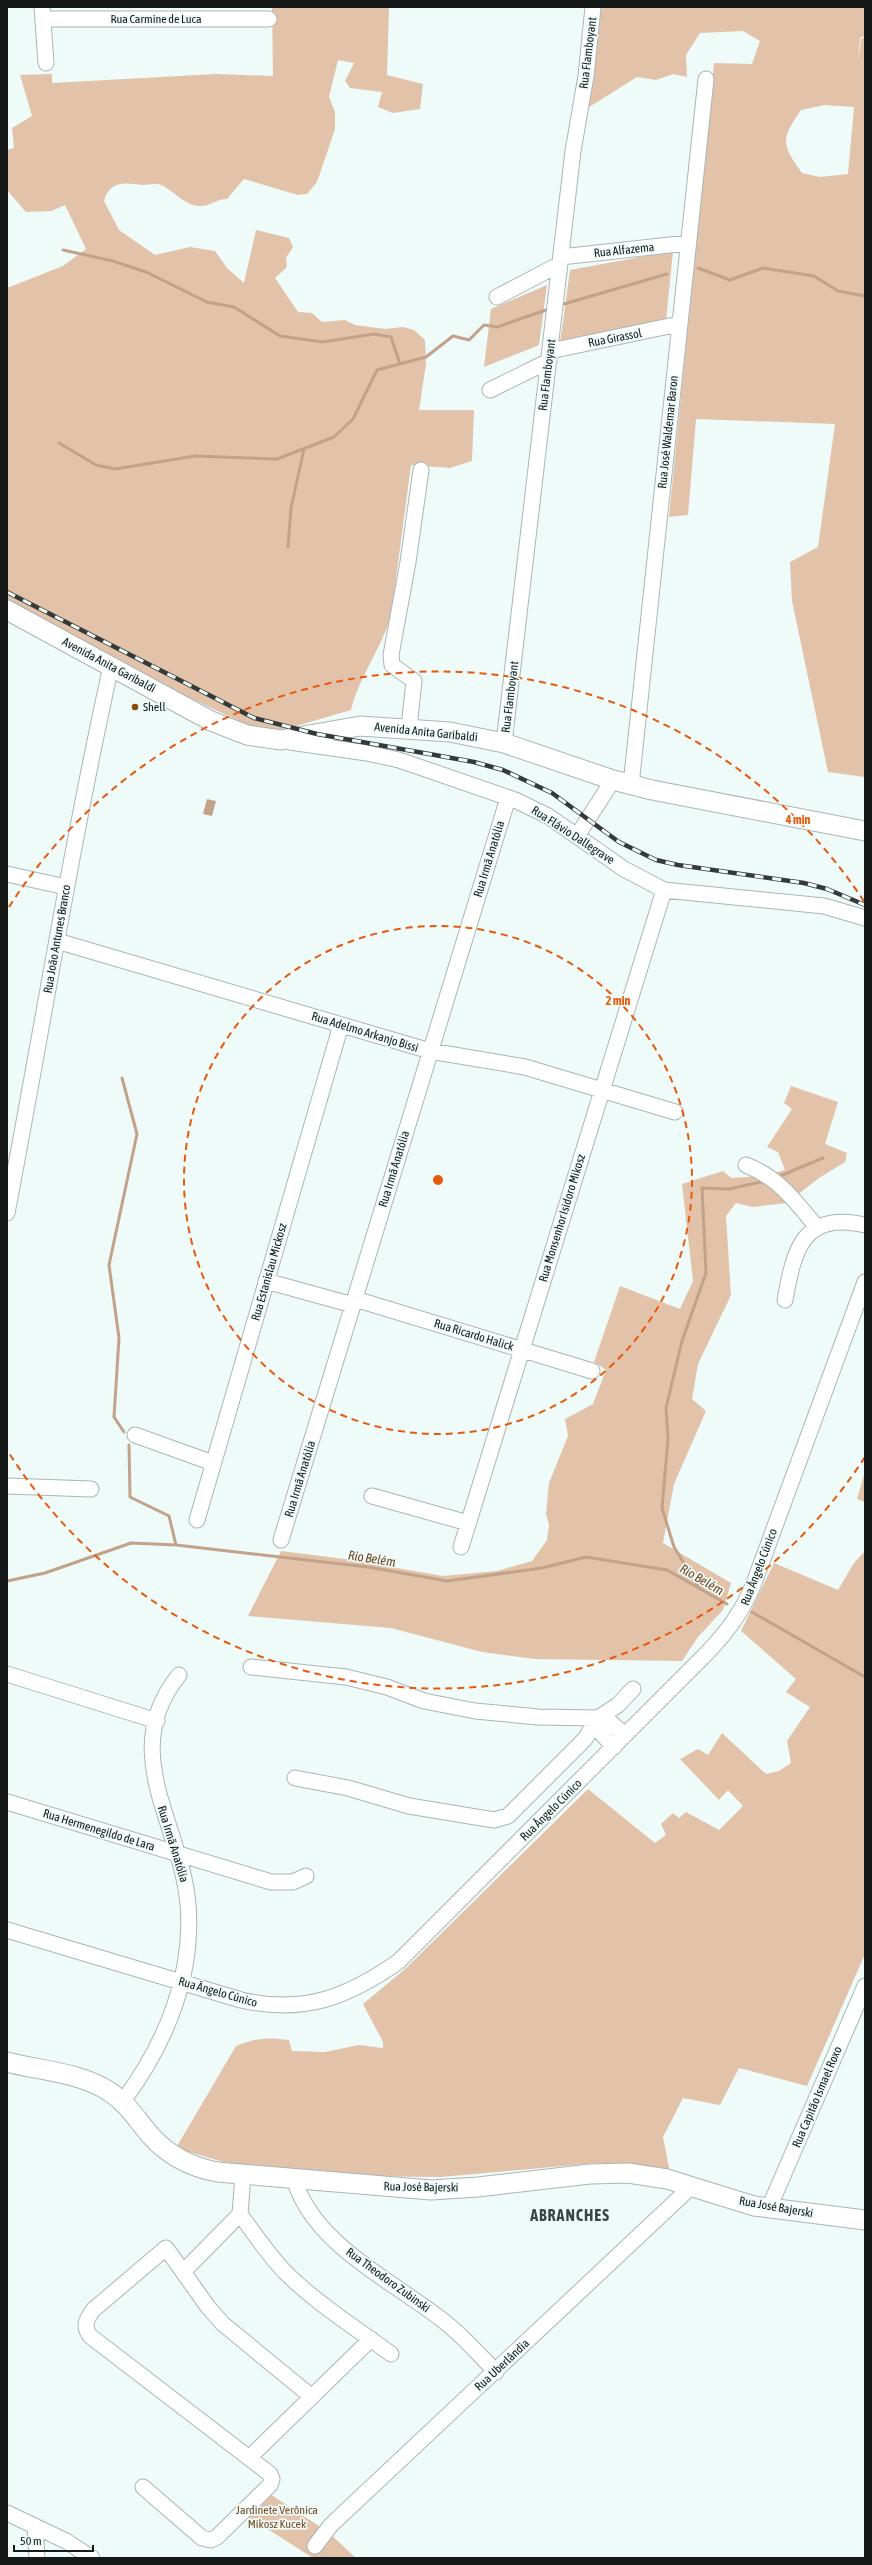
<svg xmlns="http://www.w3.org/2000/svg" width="872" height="2565" viewBox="0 0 872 2565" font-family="'Asap Condensed',sans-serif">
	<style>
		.green { fill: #e3c2aa; fill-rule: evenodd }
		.water { fill: #c2a289 }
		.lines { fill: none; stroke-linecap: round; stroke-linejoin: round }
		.stream { stroke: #c2a289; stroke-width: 3 }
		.minor-casing { stroke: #aab6b5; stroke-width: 17 }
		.major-casing { stroke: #aab6b5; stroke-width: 21 }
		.minor { stroke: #fff; stroke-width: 15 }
		.major { stroke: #fff; stroke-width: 19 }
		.rail-casing { stroke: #343a39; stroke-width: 4.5 }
		.rail { stroke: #eefbf9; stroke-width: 3; stroke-dasharray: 9; stroke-linecap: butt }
		.ring { fill: none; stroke: #e8590c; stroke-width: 2; stroke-dasharray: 7 5 }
		.poi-dot { fill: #874b09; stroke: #eefbf9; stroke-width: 1.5 }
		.labels { text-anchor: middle; stroke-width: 3.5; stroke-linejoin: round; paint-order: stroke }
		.street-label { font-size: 12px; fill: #151a19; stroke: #eefbf9 }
		.poi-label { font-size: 12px; fill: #151a19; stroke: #eefbf9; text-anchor: start }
		.park-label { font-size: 12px; fill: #774b24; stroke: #eefbf9 }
		.water-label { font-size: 13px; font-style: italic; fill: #71451e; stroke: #eefbf9 }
		.district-label { font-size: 16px; font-weight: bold; letter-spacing: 1px; fill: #3b4544; stroke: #eefbf9 }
		.centre { fill: #e8590c; stroke: #eefbf9; stroke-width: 2 }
		.ring-label { font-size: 12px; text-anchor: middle; font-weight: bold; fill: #e8590c; stroke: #eefbf9; stroke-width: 3.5; stroke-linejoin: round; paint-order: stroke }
	</style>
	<rect width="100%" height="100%" fill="#eefbf9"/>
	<path class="green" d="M272,7H389L387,75L423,84L420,109L393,113L378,107L382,92L350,88L345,81L354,63L338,60L329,97L335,112V129L317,182L307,194L298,195L244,179L227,199C215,199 210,207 199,206C183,205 172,188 158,184C154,183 148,185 143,185C125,183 110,180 104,201L119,230L155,255L190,247L215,251L227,268L244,283L256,230L289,238L293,247L286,258L287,267L275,278L298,312L312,313L322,322L345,320L355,325L385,329L403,327L414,330L425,340L426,364L419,410H474L472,461L450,468L411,465L391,616C381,649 359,677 351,710L279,731L250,726L177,692L7,599V288L63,266L86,249L65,205L51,211L26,212L7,190V150L14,148L12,128L32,116L20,75L52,74V83L216,74L273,76Z
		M601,7H865V36L860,38L858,62L861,39L865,37V777L828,772L792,601L790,562L818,547L835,424L696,419L688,515L669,517L714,63L752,64L760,41L743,31L700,33L686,55L687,77L673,74L656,80L637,77L586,109ZM825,105L854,107L848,174L820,177L802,173C781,144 781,139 801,110Z
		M673,251L666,321L560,343L570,270Z
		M547,285L539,345L484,367L491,309Z
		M791,1086L838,1102L825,1144L847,1153L845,1162L819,1178L787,1203L752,1207L736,1203L726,1216L731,1295L698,1364L692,1399L706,1411L674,1484L663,1543L731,1583L723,1610L698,1637L682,1661L535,1659L482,1652L391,1628L248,1616L281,1551L345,1559L443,1576L497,1571L532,1561L547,1540L549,1525L546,1514L549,1483L568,1436L565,1419L593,1404L606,1370L594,1362L620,1286L680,1309L693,1281L682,1184L723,1171L731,1178L762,1176L785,1170L778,1152L767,1147L792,1109L784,1103Z
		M865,1472V1502L857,1499Z
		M865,1551V1954L807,2086L739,2068L720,2105L683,2098L663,2137L670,2173L596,2163L441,2177L343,2176L230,2164L176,2148L236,2046C257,2038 267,2037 289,2040L292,2051L325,2052L359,2045L383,2048V2042L363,2004L404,1970L588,1789L655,1843L666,1835L661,1824L673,1813L679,1818L686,1812L719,1830L743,1806L728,1790L719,1800L680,1759L698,1749L708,1755L722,1733L766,1774L779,1771L791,1763L787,1741L810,1707L786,1692L796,1679L741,1631L774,1563L838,1590L854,1563Z
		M270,2494L328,2532L356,2558H313L247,2516Z"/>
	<path class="water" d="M207,799L216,801L212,816L203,814Z"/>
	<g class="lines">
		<path class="stream" d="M63,250L113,261L146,272L207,302L234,307L280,336L323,342L374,334L391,337L400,364
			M698,268L730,280L763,268L814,276L838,291L865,296
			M564,304L667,274
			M59,443L96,465L115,469L195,456L277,459L334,437L353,419L377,370L426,357L453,336L469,340L484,325L497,327L546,310
			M288,547L291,508L304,449
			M122,1078L137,1134L109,1265L119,1338L114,1417L124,1432
			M780,1176L823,1158
			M129,1445L130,1497L169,1516L176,1545
			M7,1581L45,1573L131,1543L176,1545L368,1567L447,1581L542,1568L586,1557L667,1570L727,1604
			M700,1589L674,1547L662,1508L668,1439L666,1408L682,1341L706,1273L702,1188L729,1189L765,1181
			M752,1612L865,1677"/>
		<defs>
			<path id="minor" d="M42,7L46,63
				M43,19H269
				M561,257L688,243
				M497,297L560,264
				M550,351L679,324
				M490,390L549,361
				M409,728L414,681L392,665L391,655L408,562L421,470
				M290,742L367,753L399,760L515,800L548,816L624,869L664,890L824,906L865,918
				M504,743L573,151L586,76L593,7
				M631,785L706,79
				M577,836L613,780
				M7,874L66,887
				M57,941L430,1051L525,1067L675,1112
				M746,1165C779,1178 794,1200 816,1226
				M7,1213C42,1030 71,847 111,666
				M266,1281L353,1305
				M355,1299L592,1371
				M785,1300C794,1249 803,1211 865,1225
				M135,1435L213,1463
				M7,1486L91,1489
				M372,1496L468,1523
				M197,1520L341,1025
				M281,1540L508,798
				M461,1547L664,890
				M251,1667L346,1677L387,1687L424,1701L475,1711L538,1717L598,1718L610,1722L625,1735
				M7,1674L157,1721
				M598,1718L600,1732L614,1747
				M295,1778L348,1788L409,1806L494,1820L508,1816L585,1739L598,1718L618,1705L633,1689
				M7,1802L271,1882H293L306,1876
				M7,1930L241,2000C304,2014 346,1998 398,1962L706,1654C727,1632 743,1611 754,1583L865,1282
				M123,2101C165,2045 194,1976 188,1904C181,1824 117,1752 179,1675
				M294,2179C314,2246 394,2281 446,2323C464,2337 479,2355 496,2372
				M769,2208L865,1986
				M240,2214C254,2234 268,2254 285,2272C316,2303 356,2328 391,2354
				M183,2272L240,2214L243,2175
				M249,2458L371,2339
				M143,2487L202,2538L211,2540L217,2537L270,2485L272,2479L270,2474L90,2336C83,2326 86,2320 93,2310L166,2248L208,2307L223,2324L312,2397
				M7,2513L66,2541L92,2558
				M35,2526L37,2558
				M315,2546L331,2525L692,2186"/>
			<path id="major" d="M7,610L211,721L247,735L281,740L360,726L450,732L504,743L613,780L652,790L865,831
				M7,2062C41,2071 80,2072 110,2092C128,2104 137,2120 151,2136C169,2156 191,2167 217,2172L431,2190L478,2187L590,2174L628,2173L667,2179L754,2206L865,2220"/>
		</defs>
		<use href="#minor" class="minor-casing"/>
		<use href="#major" class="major-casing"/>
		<use href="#minor" class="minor"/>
		<use href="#major" class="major"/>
		<defs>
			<path id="rail" d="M7,592L254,718L317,734L474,762L503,770L552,793L619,842L656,860L678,865L804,883L827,889L865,905"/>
		</defs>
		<use href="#rail" class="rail-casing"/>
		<use href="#rail" class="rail"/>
	</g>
	<g class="ring">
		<circle cx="438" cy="1180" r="254"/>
		<path d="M865 1457A509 509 0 0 1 9 1453M9 907A509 509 0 0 1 865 903"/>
	</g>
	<circle class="poi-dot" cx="135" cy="707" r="4"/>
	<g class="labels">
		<g class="street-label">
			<text x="156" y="23">Rua Carmine de Luca</text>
			<text transform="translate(588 53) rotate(-83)" y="4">Rua Flamboyant</text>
			<text transform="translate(624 250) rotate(-6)" y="4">Rua Alfazema</text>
			<text transform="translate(615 338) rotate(-11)" y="4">Rua Girassol</text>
			<text transform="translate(547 375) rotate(-83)" y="4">Rua Flamboyant</text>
			<text transform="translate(668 432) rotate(-84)" y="4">Rua José Waldemar Baron</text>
			<text transform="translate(109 665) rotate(28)" y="4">Avenida Anita Garibaldi</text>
			<text transform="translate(510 697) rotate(-83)" y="4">Rua Flamboyant</text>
			<text transform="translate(426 732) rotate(6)" y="4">Avenida Anita Garibaldi</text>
			<text transform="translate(573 835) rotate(33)" y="4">Rua Flávio Dallegrave</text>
			<text transform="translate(489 859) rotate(-73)" y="4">Rua Irmã Anatólia</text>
			<text transform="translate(57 939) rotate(-80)" y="4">Rua João Antunes Branco</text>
			<text transform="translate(365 1032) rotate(17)" y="4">Rua Adelmo Arkanjo Bissi</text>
			<text transform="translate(394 1169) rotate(-73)" y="4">Rua Irmã Anatólia</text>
			<text transform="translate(562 1218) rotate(-73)" y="4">Rua Monsenhor Isidoro Mikosz</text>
			<text transform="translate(269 1272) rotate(-74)" y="4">Rua Estanislau Mickosz</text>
			<text transform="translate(474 1335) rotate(17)" y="4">Rua Ricardo Halick</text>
			<text transform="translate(300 1479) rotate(-73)" y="4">Rua Irmã Anatólia</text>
			<text transform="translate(759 1567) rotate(-69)" y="4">Rua Ângelo Cúnico</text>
			<text transform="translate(551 1810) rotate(-45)" y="4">Rua Ângelo Cúnico</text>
			<text transform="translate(99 1830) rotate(17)" y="4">Rua Hermenegildo de Lara</text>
			<text transform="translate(173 1844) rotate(73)" y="4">Rua Irmã Anatólia</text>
			<text transform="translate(218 1992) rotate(16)" y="4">Rua Ângelo Cúnico</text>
			<text transform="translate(817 2097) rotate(-67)" y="4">Rua Capitão Ismael Roxo</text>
			<text transform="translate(421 2187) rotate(1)" y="4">Rua José Bajerski</text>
			<text transform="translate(776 2207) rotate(10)" y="4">Rua José Bajerski</text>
			<text transform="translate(388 2280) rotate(36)" y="4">Rua Theodoro Zubinski</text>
			<text transform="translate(502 2365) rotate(-43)" y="4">Rua Uberlândia</text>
		</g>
		<g class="poi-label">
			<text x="143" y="711">Shell</text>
		</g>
		<g class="park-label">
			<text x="277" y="2514">Jardinete Verônica<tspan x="277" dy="14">Mikosz Kucek</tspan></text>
		</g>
		<g class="water-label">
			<text transform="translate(372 1558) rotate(9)" y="5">Rio Belém</text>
			<text transform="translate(702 1579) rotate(30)" y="5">Rio Belém</text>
		</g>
		<g class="district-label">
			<text x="570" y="2221">ABRANCHES</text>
		</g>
	</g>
	<circle cx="438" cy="1180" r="6" class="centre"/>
	<g class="ring-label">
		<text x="798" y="824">4 min</text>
		<text x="618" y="1005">2 min</text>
	</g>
	<rect width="872" height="2565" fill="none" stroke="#151a19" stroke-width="16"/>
	<path d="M14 2545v6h79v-6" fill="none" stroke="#151a19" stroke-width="2"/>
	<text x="20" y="2545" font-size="12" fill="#151a19" stroke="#eefbf9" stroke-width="3" paint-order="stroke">50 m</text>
</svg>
